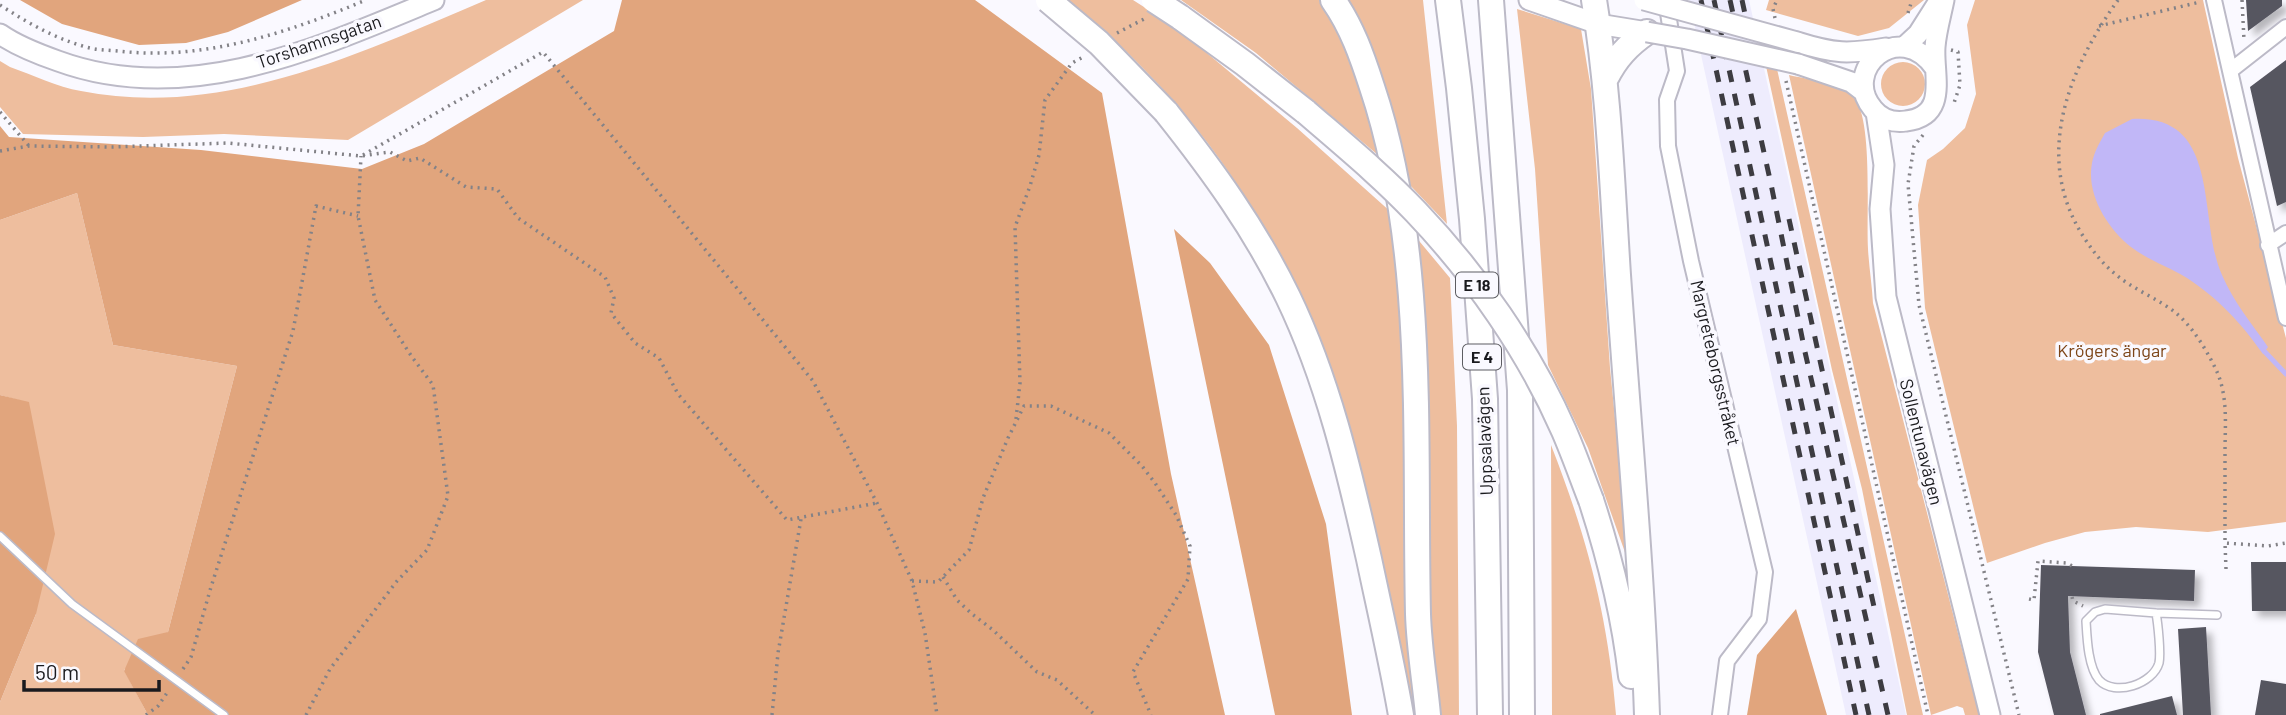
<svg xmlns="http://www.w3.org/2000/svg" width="2286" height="715" viewBox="0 0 2286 715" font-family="Barlow,sans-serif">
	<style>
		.built { fill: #eeecfd }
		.green { fill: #eebe9e }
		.forest { fill: #e1a57d }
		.water { fill: #c1b7f7 }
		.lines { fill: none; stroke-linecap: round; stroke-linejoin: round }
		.stream { stroke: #c1b7f7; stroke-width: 5 }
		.building { fill: #575661; filter: url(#shadow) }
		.lane-casing { stroke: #bcbac7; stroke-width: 10 }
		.street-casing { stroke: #bcbac7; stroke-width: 18 }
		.secondary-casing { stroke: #bcbac7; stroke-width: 23 }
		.highway-casing { stroke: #bcbac7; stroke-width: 28 }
		.path { stroke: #838287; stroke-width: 3.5; stroke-dasharray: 2 5; stroke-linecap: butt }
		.lane { stroke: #fff; stroke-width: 7 }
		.street { stroke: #fff; stroke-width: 14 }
		.secondary { stroke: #fff; stroke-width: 19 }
		.highway { stroke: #fff; stroke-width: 24 }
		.rail { stroke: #3d3c41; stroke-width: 5; stroke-dasharray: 12 12; stroke-linecap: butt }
		.secondary-bridge-casing { stroke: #bcbac7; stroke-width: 23; stroke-linecap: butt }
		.highway-bridge-casing { stroke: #bcbac7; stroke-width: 28; stroke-linecap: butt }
		.secondary-bridge { stroke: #fff; stroke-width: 19 }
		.highway-bridge { stroke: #fff; stroke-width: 24 }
		.labels { text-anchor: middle; stroke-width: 7; stroke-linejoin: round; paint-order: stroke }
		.shield { fill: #faf9ff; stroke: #5d5d62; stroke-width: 2 }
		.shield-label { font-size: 16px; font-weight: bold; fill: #1a1a1e }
		.street-label { font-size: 18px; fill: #1a1a1e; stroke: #faf9ff }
		.park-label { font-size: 18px; fill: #7d4518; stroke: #faf9ff }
	</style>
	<defs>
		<filter id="shadow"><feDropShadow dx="6" dy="6" stdDeviation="3.5" flood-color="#0004"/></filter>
	</defs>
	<rect width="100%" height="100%" fill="#faf9ff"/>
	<path class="built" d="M1689,0H1749L1906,715H1846Z"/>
	<path class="green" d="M486,0H583L348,140L224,134L143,137L23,134L0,107V61L10,67C33,75 57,87 81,91C221,119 359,54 486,0Z
		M1068,0H1133L1144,7L1196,44L1297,128L1392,213L1400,299L1419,715H1411L1321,345C1264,205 1186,96 1068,0Z
		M1181,0H1322L1355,65L1384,160L1256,53Z
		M1344,0H1423L1447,224L1406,181Z
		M1769,0H1924L1889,28L1858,36L1766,10Z
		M1975,0H2203L2238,158L2286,338V522L2208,532L2136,527L2085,532L2045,543L1987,563L1925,308L1918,205L1927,160L1943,149L1965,128L1976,94L1967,25Z
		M1517,9L1581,29L1591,89L1610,368L1629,558H1627L1588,448L1548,365L1535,169Z
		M1881 84a22 22 0 1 1 44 0a22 22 0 1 1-44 0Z
		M1766,66L1777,69L1923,715H1907L1862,489L1832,370Z
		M1789,75C1809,80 1841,82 1855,99C1873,122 1866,216 1868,249C1869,267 1872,285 1873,303L1979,715H1965L1963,708L1957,706L1931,715Z
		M77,193L113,345L237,366L168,632L124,670L148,715H0V702L36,614L29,403L0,395V220Z
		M1415,236L1450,278L1457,426L1459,715H1440L1432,633Z
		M1551,445C1587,537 1608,616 1616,715H1552Z"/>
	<path class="forest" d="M20,0H302L228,32L186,43L139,45L62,24Z
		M622,0H975L1102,93L1171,474L1225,715H148L124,671L138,639L168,632L237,366L113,345L77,193L0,220V126L9,137L201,150L362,169L424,144L614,31Z
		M1174,229L1210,263L1269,345L1326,524L1352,715H1275Z
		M0,395L29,402L55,534L36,614L0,702Z
		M1796,609L1827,715H1747L1757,655Z"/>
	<path class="water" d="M2132,119C2223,114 2197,220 2222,275C2233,301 2252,324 2268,347L2263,354C2240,322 2221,301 2187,278C2169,267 2148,260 2131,247C2107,228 2086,194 2092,163C2094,152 2100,142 2105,133Z"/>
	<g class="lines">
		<path class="stream" d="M2265,352L2286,374"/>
	</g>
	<path class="building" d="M2246,0H2282V6L2248,31Z
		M2286,60V202L2277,206L2250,87Z
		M2251,562H2286V611H2252Z
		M2041,565L2195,570L2194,601L2068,596L2070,652L2086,715H2054L2038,652Z
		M2206,627L2211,715H2183L2178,629Z
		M2261,680L2286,684V715H2255Z
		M2172,696L2177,715H2100V714Z"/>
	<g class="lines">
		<defs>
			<path id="lane" d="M0,536L72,604L224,715
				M2156,613C2158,624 2161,653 2159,663C2153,684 2115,697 2099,680C2088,667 2087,638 2086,621L2095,612L2105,609L2156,613L2217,615"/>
			<path id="street" d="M1666,0L1677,71L1667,100L1668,146L1691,261L1765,572L1759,619L1727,661L1720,715
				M2214,0L2286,318
				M2230,71L2286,27
				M2268,245L2286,233"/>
			<path id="secondary" d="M1529,0L1598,24L1647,32
				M0,34C17,46 38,54 58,61C186,108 316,49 434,0
				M1797,42C1835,54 1848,54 1886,48
				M1904,47L1918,34L1939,1
				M1798,64L1851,82L1864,92
				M1935,68C1899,17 1840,70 1873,109C1881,119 1893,123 1906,121C1949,116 1933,75 1935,47C1936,32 1941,15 1944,0
				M1876,112L1884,165L1880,209L1886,297L1990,715"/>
			<path id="highway" d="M1333,0C1352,27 1362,56 1372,87C1427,251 1414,443 1418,614C1419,648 1425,682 1428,715
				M1448,0L1459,88L1472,219L1485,399L1490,715
				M1491,0L1520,390L1522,715
				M1594,0C1609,91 1612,183 1618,275C1628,422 1642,568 1647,715
				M1180,17L1245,64L1306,112
				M1606,78C1616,58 1628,45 1647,32
				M1166,112C1213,171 1255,229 1288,297C1328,380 1349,470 1369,559C1380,611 1392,663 1401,715
				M1591,500C1610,558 1624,615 1631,676"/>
		</defs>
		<use href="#lane" class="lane-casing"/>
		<use href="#street" class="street-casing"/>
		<use href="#secondary" class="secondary-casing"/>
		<use href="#highway" class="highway-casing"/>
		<path class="path" d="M2118,0C2068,70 2033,157 2083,236C2092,250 2101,262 2114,273C2132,289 2157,298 2176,313C2194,328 2209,354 2218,374C2228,400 2225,426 2225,453C2225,483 2225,513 2225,543
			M2242,0L2244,40
			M0,5C28,23 54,38 86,47C96,50 107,50 118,51C204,61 287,33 366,0
			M1908,13L1912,0
			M1775,18L1773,9L1777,0
			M2099,26L2200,2
			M1117,33L1144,19
			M1951,50L1958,52L1960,85L1954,103
			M1786,81L1928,715
			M0,112L29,146
			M1923,135L1914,146L1908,184L1919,305L2019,715
			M0,151L29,146L113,147L228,143L361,156L390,152L407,161L420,158L466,187L497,189L518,218L605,277L614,298L611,313L635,343L659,358L678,394L787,520L877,503
			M363,155L543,52L813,381L877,503L912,581L925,633L937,715
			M1016,419L1020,383L1015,227L1030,186L1039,155L1045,100L1072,63L1085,56
			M2226,569L2225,543L2268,546L2286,543
			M943,577L957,600L972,614L993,630L1037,672L1057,680L1095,715
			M912,581L938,582L969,550L983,498L1008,438L1024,406H1051L1109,433L1142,466L1155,483L1176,515L1190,546L1188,579L1133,672L1151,715
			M2072,597L2073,601L2083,606
			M2029,599L2034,600L2038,561L2067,563L2072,566
			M183,669L191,657L211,587L293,331L316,206L358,216
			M146,715L158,706L169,690
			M306,715L330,669L397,581L427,550L448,496L433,385L412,357L375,300L358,216L361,156
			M772,715L778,653L801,519"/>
		<use href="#lane" class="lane"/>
		<use href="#street" class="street"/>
		<use href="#secondary" class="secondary"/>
		<use href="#highway" class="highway"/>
		<path class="rail" d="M1701,0L1856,715
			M1714,0L1869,715
			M1730,0L1771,184L1805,352L1888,715
			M1742,0L1756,65
			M1789,219L1876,616"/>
		<defs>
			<path id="secondary-bridge" d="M1644,0L1797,42
				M1647,32L1687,39L1798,64"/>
			<path id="highway-bridge" d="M1048,0L1099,43L1166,112
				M1154,0L1180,17
				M1306,112C1343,144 1382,176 1416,212C1476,275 1529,351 1564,431C1574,454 1582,477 1591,500"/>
		</defs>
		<use href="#secondary-bridge" class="secondary-bridge-casing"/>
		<use href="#highway-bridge" class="highway-bridge-casing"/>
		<use href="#secondary-bridge" class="secondary-bridge"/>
		<use href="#highway-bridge" class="highway-bridge"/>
	</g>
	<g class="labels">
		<g class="shield">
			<rect x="1456" y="272.5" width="42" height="25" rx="5"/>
			<rect x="1463" y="344.5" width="38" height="25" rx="5"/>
		</g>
		<g class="shield-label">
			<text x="1477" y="291">E 18</text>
			<text x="1482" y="363">E 4</text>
		</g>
		<g class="street-label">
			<text transform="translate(319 42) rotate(-19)" y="6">Torshamnsgatan</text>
			<text transform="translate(1715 363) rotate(77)" y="6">Margreteborgsstråket</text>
			<text transform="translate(1485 441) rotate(-92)" y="6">Uppsalavägen</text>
			<text transform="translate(1921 442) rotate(76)" y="6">Sollentunavägen</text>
		</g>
		<g class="park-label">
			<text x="2112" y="357">Krögers ängar</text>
		</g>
	</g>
	<path d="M24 680v10h135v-10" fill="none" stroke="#1a1a1e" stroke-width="3.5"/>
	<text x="35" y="680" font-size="21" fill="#1a1a1e" stroke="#faf9ff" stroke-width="5" paint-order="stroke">50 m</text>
</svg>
